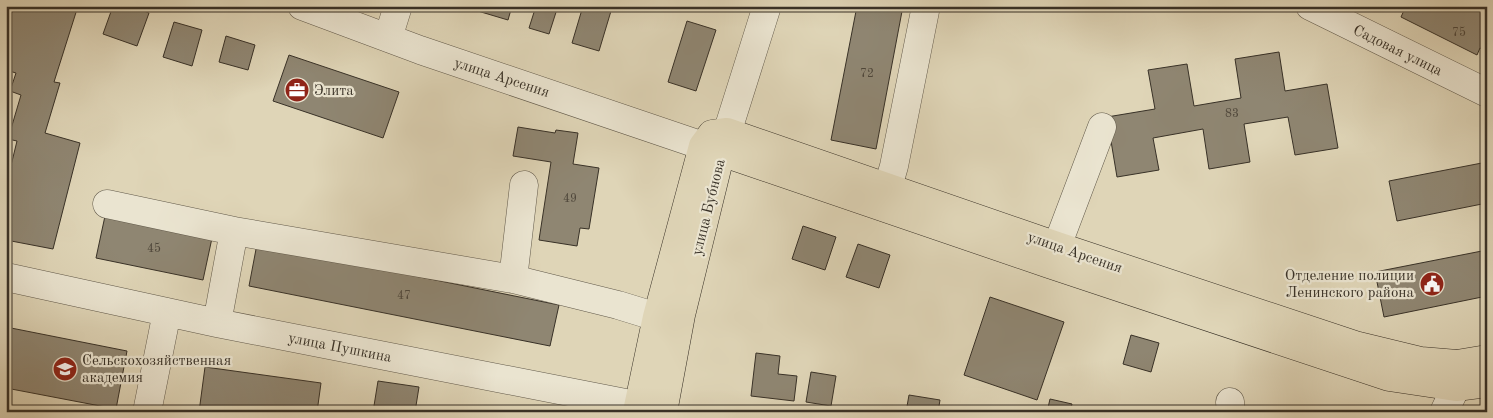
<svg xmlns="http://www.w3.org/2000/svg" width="1493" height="418" viewBox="0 0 1493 418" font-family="'Old Standard TT',serif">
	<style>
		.building { fill: #8f8672; stroke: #383127 }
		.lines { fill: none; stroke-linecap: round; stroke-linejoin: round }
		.minor-casing { stroke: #625a4b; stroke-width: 29 }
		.major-casing { stroke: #383127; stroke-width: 29 }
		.minor { stroke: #eae4d0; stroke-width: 28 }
		.major { stroke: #dfd5b7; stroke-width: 28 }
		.labels { text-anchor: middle; stroke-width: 4.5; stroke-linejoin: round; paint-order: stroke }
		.number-label { font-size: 12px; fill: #4e463a }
		.street-label { font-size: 15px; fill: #383127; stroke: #eae4d0 }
		.poi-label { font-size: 15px; fill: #383127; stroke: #eae4d0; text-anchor: start }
	</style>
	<rect width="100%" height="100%" fill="#dfd5b7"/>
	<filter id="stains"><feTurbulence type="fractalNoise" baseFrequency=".004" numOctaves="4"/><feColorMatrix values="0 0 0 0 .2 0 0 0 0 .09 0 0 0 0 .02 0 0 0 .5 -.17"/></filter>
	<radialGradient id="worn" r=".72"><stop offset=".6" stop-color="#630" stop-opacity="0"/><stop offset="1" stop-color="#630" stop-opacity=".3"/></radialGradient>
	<path class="building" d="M6,6H78L54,82L60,83L45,133L80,143L53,249L6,240V186L17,141L8,139L21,95L10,91L16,73L6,70Z
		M113,6H131L149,13L137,46L103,34Z
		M472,6H512L508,20L471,9Z
		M536,6H558L549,34L529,28Z
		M583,6H594L611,11L599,51L572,43Z
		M857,6H903L876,149L831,140Z
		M1406,6H1487V51L1480,48L1477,55L1401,17Z
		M687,21L716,30L696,91L668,82Z
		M174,22L202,30L192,66L163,57Z
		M226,36L255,45L248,70L219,62Z
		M1279,52L1285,91L1327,84L1338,148L1295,155L1288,117L1244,124L1250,162L1209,169L1203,129L1153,138L1159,170L1117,177L1107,117L1155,109L1148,70L1187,64L1194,106L1241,98L1235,59Z
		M289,55L399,92L383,138L273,101Z
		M518,127L555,133L556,130L578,133L573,164L599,168L589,229L580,228L577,246L539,240L551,162L513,156Z
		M1487,162V203L1397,221L1389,181Z
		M105,216L212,238L203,280L96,258Z
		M803,226L836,237L825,270L792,259Z
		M257,244L559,305L550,346L249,286Z
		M858,244L890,255L879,288L846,277Z
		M1487,250V296L1384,317L1375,272Z
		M990,297L1064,322L1037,400L964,375Z
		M6,327L127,351L116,409L6,388Z
		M1131,335L1159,343L1151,372L1123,364Z
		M756,353L780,356L778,374L797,376L794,401L751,396Z
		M205,367L321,383L317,412H199Z
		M811,372L836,376L831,406L806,402Z
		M378,381L419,387L415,412H373Z
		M909,395L940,400L938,412H906Z
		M1050,399L1072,404L1070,412H1047Z"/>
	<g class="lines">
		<defs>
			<path id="minor" d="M302,6L420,50L721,152L767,6
				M1310,6L1487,93
				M388,38L398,6
				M888,187L894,166L926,6
				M107,204L234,231
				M1057,246L1102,127
				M6,277L217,323L661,410
				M513,279L524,185
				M217,323L234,231L513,279L618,305L657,317
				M1230,402L1231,412
				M147,412L167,312
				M1444,412L1456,387L1457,364"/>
			<path id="major" d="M637,412L657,317L703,146L712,134L727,132L1057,246L1355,345L1421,361L1457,364L1487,359
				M663,412L681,315L721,152L1049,264L1389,377L1456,387L1487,383"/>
		</defs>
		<use href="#minor" class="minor-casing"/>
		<use href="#major" class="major-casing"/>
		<use href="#minor" class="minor"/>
		<use href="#major" class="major"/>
	</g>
	<defs>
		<symbol id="office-disc" viewBox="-11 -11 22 22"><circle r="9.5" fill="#8f2418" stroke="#eae4d0"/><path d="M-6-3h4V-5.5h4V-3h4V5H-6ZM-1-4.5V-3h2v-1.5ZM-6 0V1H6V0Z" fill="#fff"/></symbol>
		<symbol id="civic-disc" viewBox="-11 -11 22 22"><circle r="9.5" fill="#8f2418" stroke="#eae4d0"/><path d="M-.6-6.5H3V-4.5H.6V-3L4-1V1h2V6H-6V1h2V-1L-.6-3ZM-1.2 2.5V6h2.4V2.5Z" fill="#fff"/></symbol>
		<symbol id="university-disc" viewBox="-11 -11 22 22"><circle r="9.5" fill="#8f2418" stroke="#eae4d0"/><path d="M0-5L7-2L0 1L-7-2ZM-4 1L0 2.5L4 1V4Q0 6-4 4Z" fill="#fff"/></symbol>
	</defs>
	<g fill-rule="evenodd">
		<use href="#office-disc" x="283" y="76" width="28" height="28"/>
		<use href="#civic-disc" x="1418" y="270" width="28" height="28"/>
		<use href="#university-disc" x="51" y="355" width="28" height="28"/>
	</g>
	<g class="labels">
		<g class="number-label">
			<text x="1459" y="36">75</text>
			<text x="867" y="77">72</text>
			<text x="1232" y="117">83</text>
			<text x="570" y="202">49</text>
			<text x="154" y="252">45</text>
			<text x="404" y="299">47</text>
		</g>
		<g class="street-label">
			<text transform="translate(1398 50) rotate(26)" y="5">Садовая улица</text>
			<text transform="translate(502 77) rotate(18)" y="5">улица Арсения</text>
			<text transform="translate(708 207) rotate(-76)" y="5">улица Бубнова</text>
			<text transform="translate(1075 252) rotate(19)" y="5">улица Арсения</text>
			<text transform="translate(340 347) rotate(11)" y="5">улица Пушкина</text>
		</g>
		<g class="poi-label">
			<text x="314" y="95">Элита</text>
			<text x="1414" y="280" text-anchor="end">Отделение полиции<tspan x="1414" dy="17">Ленинского района</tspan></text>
			<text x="82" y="365">Сельскохозяйственная<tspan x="82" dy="17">академия</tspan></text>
		</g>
	</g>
	<rect width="1493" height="418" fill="none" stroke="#dfd5b7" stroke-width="25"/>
	<rect x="8" y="8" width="1478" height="403" fill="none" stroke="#383127" stroke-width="2.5"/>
	<rect x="12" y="12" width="1468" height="393" fill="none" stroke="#383127"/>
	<rect width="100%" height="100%" filter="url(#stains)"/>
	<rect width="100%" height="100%" fill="url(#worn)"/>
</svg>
